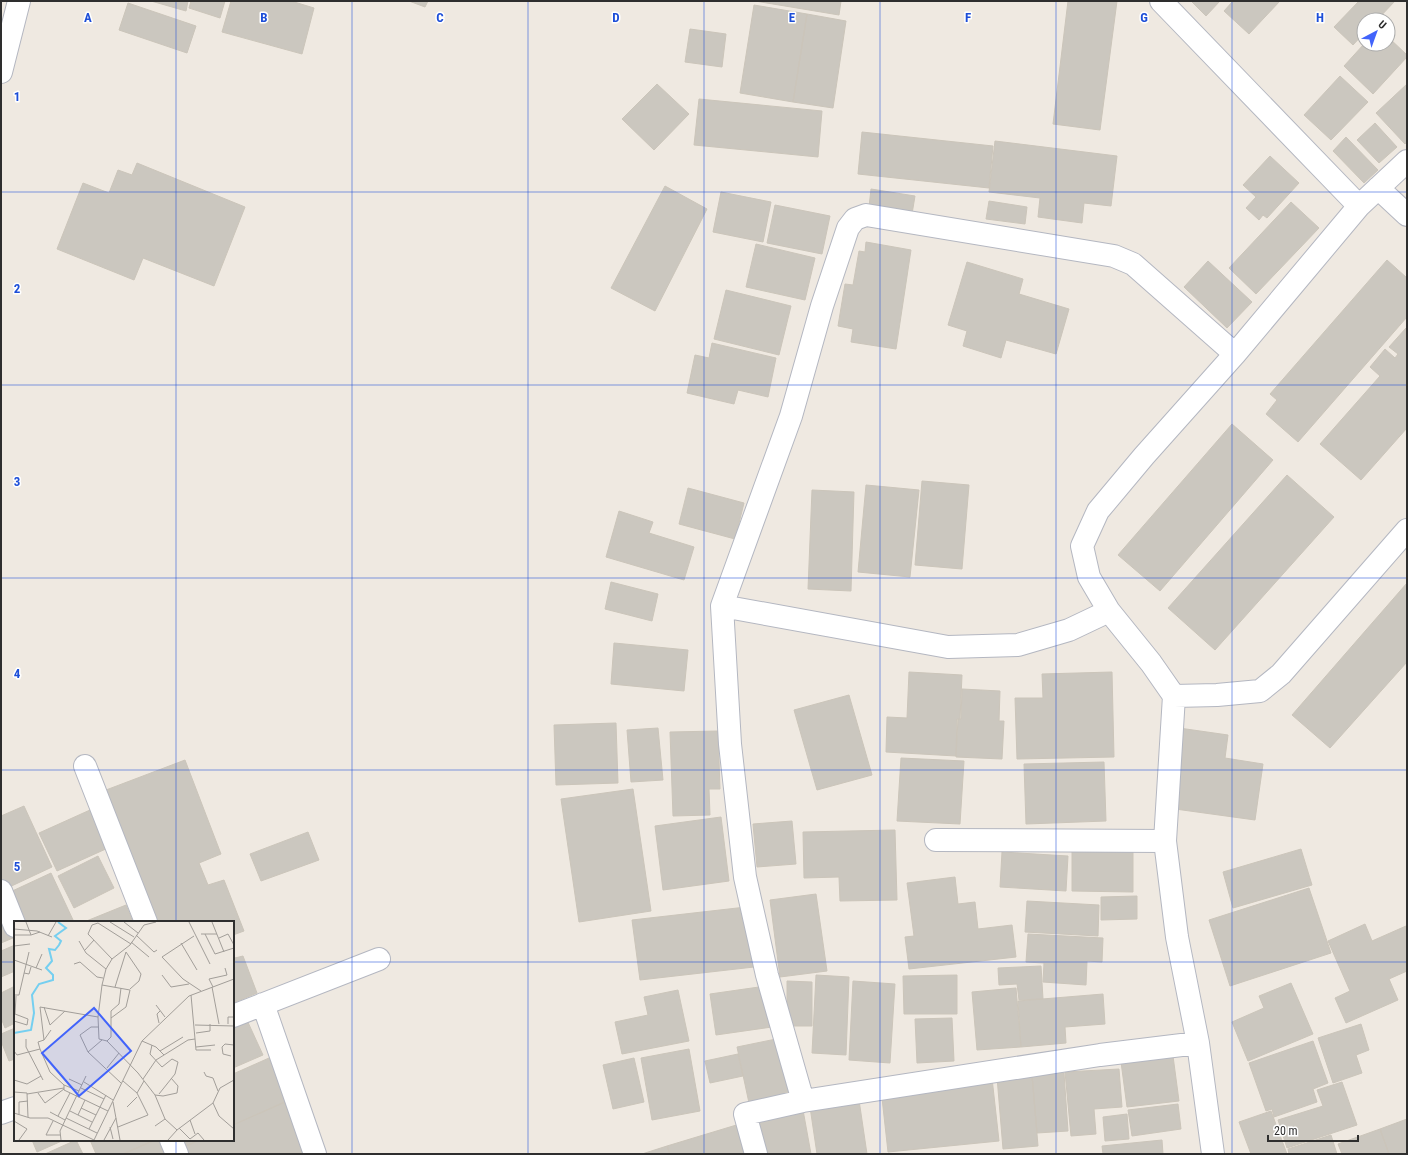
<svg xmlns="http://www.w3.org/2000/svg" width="1408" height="1155" viewBox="0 0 1408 1155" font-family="'Roboto Condensed',sans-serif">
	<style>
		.building { fill: #cbc7bf; stroke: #cbc5ba }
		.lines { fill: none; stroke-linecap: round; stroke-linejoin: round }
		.street-casing { stroke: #b4b7c1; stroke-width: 24 }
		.street { stroke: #fff; stroke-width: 22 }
		.grid { fill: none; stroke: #1d4ed8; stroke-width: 1; stroke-opacity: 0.55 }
		.inset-river { fill: none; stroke: #75cff0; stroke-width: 2 }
		.inset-road { fill: none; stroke: #a29e99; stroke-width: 1 }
		.view { fill: #4264fb; fill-opacity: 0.15; stroke: #4264fb; stroke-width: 2 }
		.inset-edge { fill: none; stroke: #2e2e2e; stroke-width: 2 }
		.grid-label { font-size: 13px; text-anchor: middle; font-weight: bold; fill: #1d4ed8; stroke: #fff; stroke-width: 3; stroke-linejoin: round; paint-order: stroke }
	</style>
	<rect width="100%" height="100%" fill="#efe9e1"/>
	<path class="building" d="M151,1H188L186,11Z
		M191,1H225L220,18L189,8Z
		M231,1H291L314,8L302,54L222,32Z
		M409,1H428L425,7Z
		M755,1H841L839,15Z
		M1068,1H1117L1100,130L1053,124Z
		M1191,1H1220L1206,16Z
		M1233,1H1280L1249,34L1224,11Z
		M1359,1H1395L1377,20H1364V33L1353,45L1334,27Z
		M128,3L196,26L187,53L119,30Z
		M754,5L807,14L793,102L740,93Z
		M807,14L846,21L833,108L793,102Z
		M690,29L726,34L722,67L685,62Z
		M1388,37L1407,55V57L1373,94L1344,66L1364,44H1388Z
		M1340,76L1368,102L1331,140L1304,115Z
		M657,84L689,114L654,150L622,119Z
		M1407,84V142L1405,144L1376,113Z
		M699,99L822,111L818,157L694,145Z
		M1375,123L1397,147L1379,163L1357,140Z
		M862,132L993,146L989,188L858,174Z
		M1346,137L1378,170L1364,183L1333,151Z
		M995,141L1117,156L1111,206L1084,203L1082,223L1038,217L1040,198L989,192Z
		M1270,156L1299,183L1267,218L1263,215L1259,220L1246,208L1256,197L1243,185Z
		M137,163L245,207L214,286L143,258L134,280L57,249L83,183L109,193L118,170L132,175Z
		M665,186L707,209L655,311L611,288Z
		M871,189L915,196L912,214L869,207Z
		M721,192L771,202L763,242L713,232Z
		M989,201L1027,207L1025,224L986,219Z
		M1291,202L1319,228L1256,294L1229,268Z
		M775,205L830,216L822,254L767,243Z
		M866,242L911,250L896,349L851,342L853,329L838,326L845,284L853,285L859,251L865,252Z
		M756,244L815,258L805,300L746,287Z
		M1387,260L1407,278V317L1298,442L1266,414L1277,400L1270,394Z
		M1208,261L1252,302L1227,328L1184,287Z
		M967,262L1023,279L1019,294L1069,309L1056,354L1006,340L1001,358L963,346L967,331L948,325Z
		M726,290L791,306L779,355L714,339Z
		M1406,328L1407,428L1361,480L1320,444L1380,376L1370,367L1385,349L1395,358L1398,354L1389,347Z
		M712,343L776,358L768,397L738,390L734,404L687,393L695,355L709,358Z
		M1232,424L1273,460L1160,591L1118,555Z
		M1287,475L1334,517L1215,650L1168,608Z
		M922,481L969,485L962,569L915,565Z
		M866,485L919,490L910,577L858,572Z
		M688,488L744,503L735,539L679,524Z
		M812,490L854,492L851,591L808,589Z
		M619,511L653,522L649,533L694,547L684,580L606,557Z
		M611,582L658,594L652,621L605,609Z
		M1407,583V662L1330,748L1292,715Z
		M614,643L688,650L684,691L611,684Z
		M909,672L962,675L960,719H957L956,756L886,752L887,717L907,718Z
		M1112,672L1114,757L1017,759L1015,698H1043L1042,674Z
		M962,689L1000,691L999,721H1004L1002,759L956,757L958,719H961Z
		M849,695L872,775L817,790L794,710Z
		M616,723L618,783L556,785L554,725Z
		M658,728L663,780L631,782L627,730Z
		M1179,728L1228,735L1225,758L1263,764L1255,820L1168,808Z
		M718,731L720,789H709L710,815L673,816L670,732Z
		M901,758L964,761L960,824L897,821Z
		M185,760L221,854L199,863L208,885L224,880L244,931L233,935V922H156L106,790Z
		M1104,762L1106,821L1026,824L1024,764Z
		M633,789L651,911L579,922L561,799Z
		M24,806L52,867L3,890L1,886V816Z
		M90,810L108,848L57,871L39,833Z
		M721,817L729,881L663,890L655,826Z
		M792,821L796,864L757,867L753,824Z
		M895,830L897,900L840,901L839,877L804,878L803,832Z
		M308,832L319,860L261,881L250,854Z
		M1301,849L1312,885L1233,908L1223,872Z
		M1072,850L1133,851V892L1072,891Z
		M1002,852L1068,856L1066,891L1000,887Z
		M98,856L114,888L74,908L58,876Z
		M51,873L74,922H21L8,893Z
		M955,877L958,904L975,902L978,929L1012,925L1016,957L909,969L905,937L914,936L907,883Z
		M1309,888L1331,953L1230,986L1209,920Z
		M816,894L827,971L780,977L770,900Z
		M1137,896V919L1101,920V897Z
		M1027,901L1099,905L1098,936L1025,932Z
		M126,905L133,922H84Z
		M746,907L754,967L640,980L632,920Z
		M5,919L13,938L1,943V921Z
		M1365,924L1372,941L1406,926L1407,971L1389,979L1398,1000L1346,1023L1335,998L1350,991L1328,941Z
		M1028,934L1103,938L1102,962L1087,961L1086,985L1043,982L1044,963L1026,962Z
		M15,945V971L1,977V951Z
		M233,953L235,958L243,956L257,993L233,1003Z
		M1041,966L1043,999L1019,1000L1017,984L999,985L998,968Z
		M816,975L849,977L846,1055L812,1053Z
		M957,975V1014H904L903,976Z
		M787,981L812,982V1026H787Z
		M853,981L895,984L890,1063L849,1060Z
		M1291,983L1313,1034L1248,1061L1232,1022L1264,1008L1259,996Z
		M15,986V1023L5,1028L1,1018V993Z
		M766,986L772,1027L716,1035L710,994Z
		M1016,988L1021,1047L977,1050L972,992Z
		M678,990L689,1041L622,1054L615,1022L648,1015L644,997Z
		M1103,994L1105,1024L1065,1027L1066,1043L1021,1047L1018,1001Z
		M246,1018L263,1055L233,1068V1023Z
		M952,1018L954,1061L917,1063L915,1019Z
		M1361,1024L1369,1050L1356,1055L1362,1073L1333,1083L1318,1038Z
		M15,1028V1059L9,1061L1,1041V1034Z
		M781,1038L794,1093L749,1103L737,1047Z
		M1313,1041L1328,1083L1313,1089L1317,1102L1274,1117L1272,1109L1266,1111L1249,1063Z
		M689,1049L700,1111L652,1120L641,1058Z
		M738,1054L743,1076L710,1083L705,1061Z
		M1173,1056L1179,1101L1127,1107L1121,1062Z
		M269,1058L288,1101L233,1125V1074Z
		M634,1058L644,1102L613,1109L603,1065Z
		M1119,1069L1122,1107L1094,1109L1096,1134L1071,1136L1065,1072Z
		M1064,1073L1068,1131L1037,1133L1032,1075Z
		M1032,1075L1038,1146L1003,1149L997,1077Z
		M992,1078L999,1141L888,1152L881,1089Z
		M1342,1082L1357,1125L1287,1148L1278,1120L1323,1106L1317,1090Z
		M859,1100L867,1154H817L810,1107Z
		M284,1102L307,1153L185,1154L182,1148L199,1140H233V1125Z
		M1178,1104L1181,1129L1132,1136L1128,1110Z
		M803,1110L811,1154H764L757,1118Z
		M1271,1111L1287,1154H1251L1239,1122Z
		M1127,1114L1129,1139L1105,1141L1103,1117Z
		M1407,1119V1154H1389L1380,1129Z
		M743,1123L752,1154H670L667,1146Z
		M1380,1129L1389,1154H1342L1338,1144Z
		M1331,1135L1337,1154H1289L1288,1149Z
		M32,1140H64L37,1152Z
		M76,1140L83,1154H45Z
		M90,1140H155L123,1154H96Z
		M155,1140H159L165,1154H123Z
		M178,1140H199L182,1148Z
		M1162,1140L1163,1154H1103L1102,1146Z
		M667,1146L670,1154H642Z"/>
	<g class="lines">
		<defs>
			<path id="street" d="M1161,1L1359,206
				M1,72L19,1
				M1378,188L1407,215
				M722,606L948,647L1018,645L1069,630L1109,611
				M1174,696L1217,695L1260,691L1281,674L1407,530
				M85,766L146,922
				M936,840L1165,841
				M1,891L15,926
				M263,1004L315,1154
				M233,1016L379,959
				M803,1101L767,975L745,877L730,744L722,606L791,416L822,306L848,228L855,219L866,215L1114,256L1133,264L1235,354
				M1,1113L15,1108
				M171,1140L177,1154
				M756,1154L745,1114L803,1101L1100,1055L1198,1043
				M1213,1154L1198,1043L1177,937L1165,841L1174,696L1151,663L1109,611L1089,577L1082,546L1098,511L1144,456L1235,354L1359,206L1407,161"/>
		</defs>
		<use href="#street" class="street-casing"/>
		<use href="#street" class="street"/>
	</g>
	<path class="grid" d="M176,1V922M352,1V1154M528,1V1154M704,1V1154M880,1V1154M1056,1V1154M1232,1V1154M1,192H1407M1,385H1407M1,578H1407M1,770H1407M1,962H15M233,962H1407M176,1140V1154"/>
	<g transform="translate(14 921)">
		<rect width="220" height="220" fill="#efe9e1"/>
		<path class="inset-river" d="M0,112L17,109L20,92L18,74L25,63L39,59V54L32,47L38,40L35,28L41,29L45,24L47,20L41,15L52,7L44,1"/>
		<path class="inset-road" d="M12,1L17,14L26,11M96,1L120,16M110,1L124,12M175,1L196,43M198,1L210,31M0,8L23,10L38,16M187,13H203M191,13L201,33L220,27M0,14H17M122,14L140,31L143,29M34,15L42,1M180,15L148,36L169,58L187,70M205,17L214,13L220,24M65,20L72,32L92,48M117,21L135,36M167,22L183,49M0,27V25L16,23M71,29L80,19M112,31L127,53L125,60L116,68M98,38L74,13L78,4L84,2L117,23M0,39L28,49M60,43L66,41L83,56L89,57M22,47L28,33M10,52L15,53L17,46M148,54L157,66L175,63M88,64L84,96L85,118L93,120L124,152L141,174L151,198L163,209M101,66L112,31M198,66L205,103M199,66L195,58L213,54L211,47M0,74H5L15,31M177,74L182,129H197M142,84L151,96M30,86L36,104L51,90M97,97L112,86L116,69L88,64L92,48L98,38L116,24L130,4L142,1M0,100L13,104L14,98L1,93L2,75M145,102L143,93L146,90M214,103V96H220M181,104L220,105M85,106H77L66,114L74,131L107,162M182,112L196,110V103M12,118V126L29,159M30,119L26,86L84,96M93,120L97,116V90L105,83L107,67M128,120L142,126L150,134M138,124L136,133L148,146L158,138L164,141L161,153L145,173M182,126L201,124M26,128L24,121L30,119L37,109M0,130L3,134L26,128L36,151L50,164V169L94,190M146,130L169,116M74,131L88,119M217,135L209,133L208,126L211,123L220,124M93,147L105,132M190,151L192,155L199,157L204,170M55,158L68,164M129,158L142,139L174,119L181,118M0,159L13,163L27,155M70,161L99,179M50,164L65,170M67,167L90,178M0,171L13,172L14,196M24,172L31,182L50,168M123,172L130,160M13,173L50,167M141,174L149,175L163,172L164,165L157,157M99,181L106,219M199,182L205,195L220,208M113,186L123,176M67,187L82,194M56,190L78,201M36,191L51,199M0,192L16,197H34L80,219M5,193V181L14,180M64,194L71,179M44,195L56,172M52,197L83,212M176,199L181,213M0,200L13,208L5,219M39,200L32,214H46M141,205L151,198M96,206L99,218M104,206L134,194L123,172L109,160M165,207L176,218M75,208L92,174M176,218L184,212L190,219M47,219L46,210L72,155M80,219L128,120L175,75L220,58M90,219L102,197M154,219L163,209L199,182L206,167L220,159"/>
		<path class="view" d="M80,87L117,130L65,175L28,132Z"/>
		<rect width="220" height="220" class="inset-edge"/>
	</g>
	<g class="grid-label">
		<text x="88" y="22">A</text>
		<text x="264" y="22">B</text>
		<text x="440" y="22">C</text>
		<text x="616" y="22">D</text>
		<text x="792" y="22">E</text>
		<text x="968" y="22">F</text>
		<text x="1144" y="22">G</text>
		<text x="1320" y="22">H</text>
		<text x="17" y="101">1</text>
		<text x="17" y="293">2</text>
		<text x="17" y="486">3</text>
		<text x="17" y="678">4</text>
		<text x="17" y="871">5</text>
	</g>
	<rect width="1408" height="1155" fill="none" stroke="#2e2e2e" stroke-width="4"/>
	<g transform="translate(1376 32) rotate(41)"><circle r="19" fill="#ffffff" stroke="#ababab"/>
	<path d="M0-3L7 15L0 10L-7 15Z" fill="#4264fb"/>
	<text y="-6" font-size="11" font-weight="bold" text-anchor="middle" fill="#2e2e2e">U</text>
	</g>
	<path d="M1268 1135v6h90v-6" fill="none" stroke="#2e2e2e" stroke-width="2"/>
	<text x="1274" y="1135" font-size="12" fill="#2e2e2e" stroke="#ffffff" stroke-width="3" paint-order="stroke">20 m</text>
</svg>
